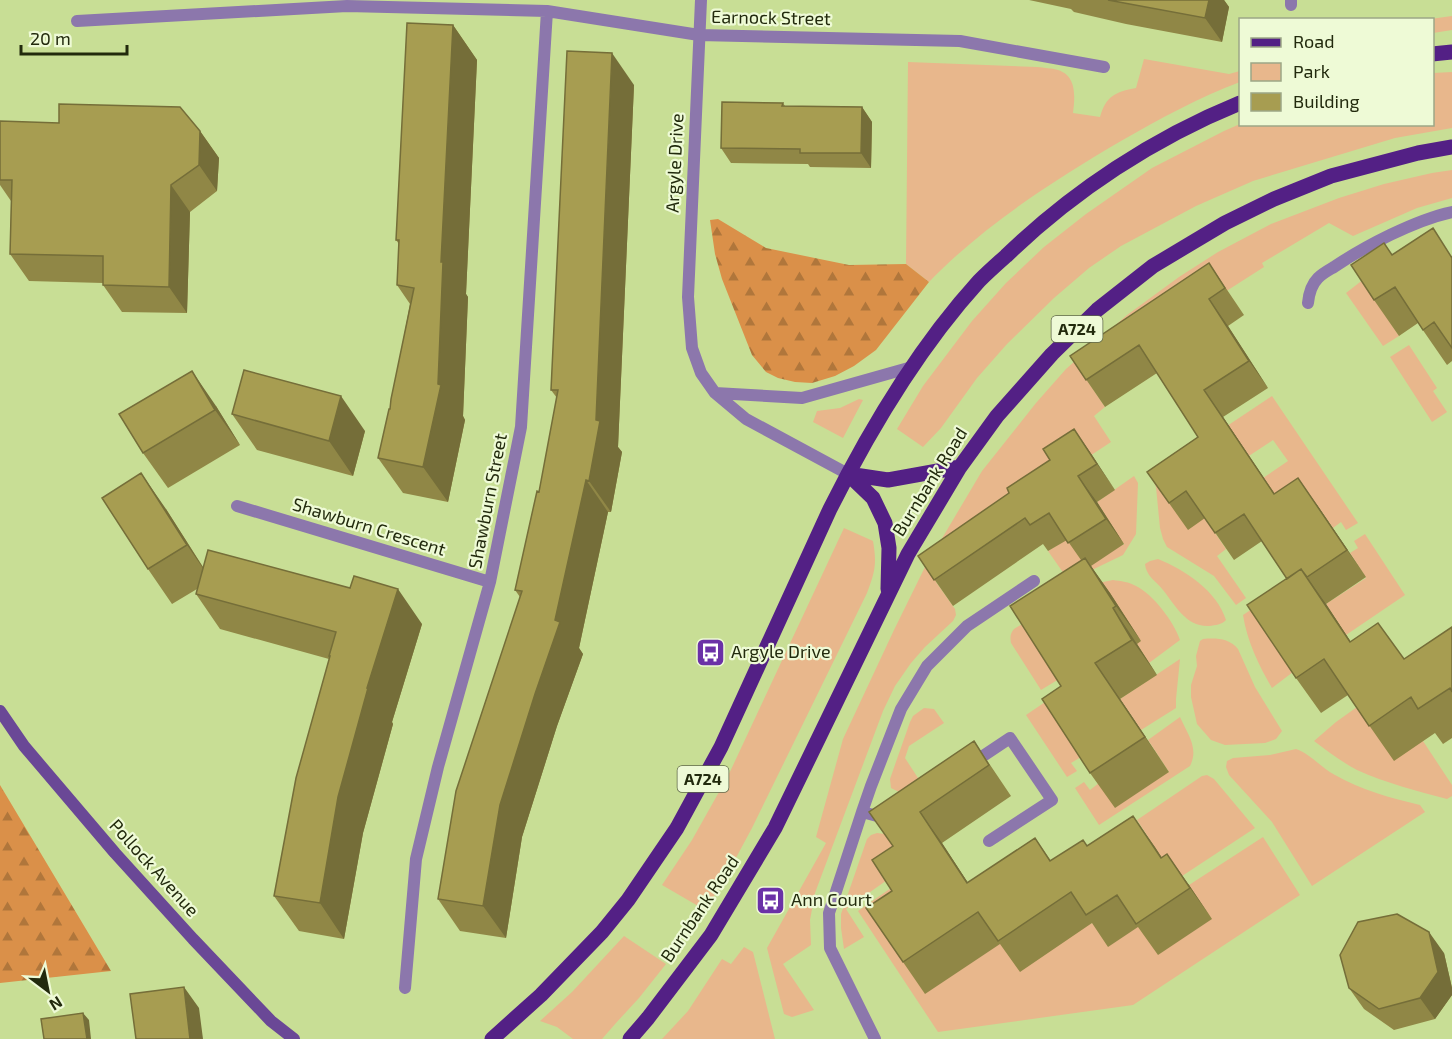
<svg xmlns="http://www.w3.org/2000/svg" width="1452" height="1039" viewBox="0 0 1452 1039" font-family="'Exo 2',sans-serif">
	<style>
		.green { fill: #e8b78c }
		.forest { fill: url(#forest-firs) }
		.lines { fill: none; stroke-linecap: round; stroke-linejoin: round }
		.street { stroke: #8c77ac; stroke-width: 12 }
		.secondary { stroke: #6a4896; stroke-width: 12 }
		.primary { stroke: #532085; stroke-width: 15 }
		.wall { fill: #908746 }
		.shaded-wall { fill: #756e39 }
		.building { fill: #a79d51; stroke: #756e39; stroke-width: 1.5 }
		.labels { text-anchor: middle; stroke-width: 4.5; stroke-linejoin: round; paint-order: stroke }
		.shield { fill: #eefad6; stroke: #5f6849; stroke-width: 1.5 }
		.shield-label { font-size: 16px; font-weight: bold; fill: #222a0d }
		.street-label { font-size: 18px; fill: #222a0d; stroke: #eefad6 }
		.poi-label { font-size: 18px; fill: #222a0d; stroke: #eefad6; text-anchor: start }
	</style>
	<defs>
		<pattern id="forest-firs" width="22" height="20" patternUnits="userSpaceOnUse" patternTransform="scale(1.5)"><rect width="22" height="20" fill="#da9049"/><path d="M5 1l3.5 6h-7zM16 11l3.5 6h-7z" fill="#b0763b"/></pattern>
	</defs>
	<rect width="100%" height="100%" fill="#c8de95"/>
	<path class="green" d="M1452,16V30L1433,33L1432,20L1430,19Z
		M1144,59L1229,74L1240,71V82C1199,97 1160,119 1121,141C1053,181 984,225 929,282L906,264L908,62L1037,67C1044,68 1051,68 1058,70C1077,76 1075,97 1073,113L1100,117C1106,96 1115,92 1136,88Z
		M1452,72V128L1395,138L1253,181L1196,206L1121,246L1089,268L1054,298L1007,344L977,378L941,428L923,447L897,429L923,386L972,321L1006,283L1044,247L1086,214L1152,168L1224,131L1240,124H1432L1433,73Z
		M1452,170V198L1417,208L1353,236L1329,223L1262,263L1264,267L1228,290L1089,383L1105,407L1094,416L1111,442L1061,475L936,582L955,609L956,615L953,621L925,647L911,663L895,686L883,711L815,893L810,920L811,945L783,964L814,1010L792,1017L784,1014L767,948L826,843L816,837L843,739L894,630L925,567L982,471L1036,403L1066,369L1127,315L1179,277L1218,252L1271,224L1339,198L1384,184L1432,173Z
		M1369,275L1376,301L1399,336L1383,346L1346,293Z
		M1409,345L1437,388L1433,391L1447,412L1432,422L1390,357Z
		M1272,396L1358,523L1346,530L1341,522L1333,528L1317,505L1287,525L1263,478L1288,461L1273,440L1226,471L1206,440Z
		M859,399L863,400L843,438L813,422L817,411L840,408Z
		M1151,474L1205,518L1226,549L1217,556L1246,598L1236,605L1214,576L1167,547L1163,539L1160,528L1156,487Z
		M1134,476L1138,483L1136,534L1123,555L1069,581L1048,551L1067,539L1124,545L1097,502Z
		M844,528L873,541C877,564 875,572 867,593L752,828L723,882L705,910L662,885L692,840L728,776Z
		M1365,534L1405,595L1346,635L1326,604L1366,578L1350,553L1358,548L1354,541Z
		M1158,559C1185,570 1217,591 1226,620C1221,625 1216,625 1209,626C1186,627 1175,605 1163,590C1156,581 1146,576 1145,564L1150,561Z
		M1113,580C1121,581 1129,582 1136,586C1153,594 1174,622 1180,640L1149,663L1098,583Z
		M1291,583L1293,672L1272,688C1259,666 1247,641 1243,615Z
		M1055,604L1059,679L1041,690L1011,643C1010,637 1010,634 1014,629Z
		M1203,639C1216,638 1229,638 1238,649L1255,687L1282,731L1276,739L1265,743L1225,745L1211,740L1197,724L1191,697V685L1197,666L1196,656L1200,641Z
		M1180,659L1176,699V708L1141,730L1120,699Z
		M1082,677L1081,757L1071,763L1077,771L1067,777L1026,715Z
		M1357,707L1423,741L1452,785V796L1447,799C1417,791 1386,783 1357,770C1342,762 1327,751 1314,741L1336,722Z
		M924,708L934,709L944,723L909,746L905,758L920,781L901,793L891,788L890,779L910,722L913,716Z
		M1180,717C1188,735 1199,748 1190,766L1099,825L1075,788L1084,782L1090,790L1099,783L1169,772L1148,740Z
		M1296,749C1311,754 1321,768 1335,775C1361,790 1391,798 1420,805L1425,812L1312,886L1272,822L1229,775L1226,767L1227,761L1233,758L1270,755Z
		M1207,775L1214,779L1255,828L1176,880L1137,820L1202,776Z
		M877,833L885,834L907,866L846,909L864,937L844,949L841,928V914L867,839L871,835Z
		M1263,837L1300,895L1133,1005L938,1032L858,911L891,888L996,938L1093,923L1189,885Z
		M624,936L666,964L639,998L616,1023L602,1039H573L557,1027L540,1021L572,992Z
		M744,947L753,952L775,1039H662L688,1011L722,959L731,964Z"/>
	<path class="forest" d="M718,219L766,248L849,265L906,264L929,282L876,350L854,366L835,376L812,383L795,382L778,378L766,372L752,355L722,279L715,254L710,220Z
		M0,785L111,971L0,983Z"/>
	<g class="lines">
		<path class="street" d="M701,0L688,297L692,348L701,373L715,393L746,419L848,474
			M1291,0V5
			M77,21L347,6L547,11L699,35L960,41L1104,67
			M1308,303C1309,293 1311,285 1318,278C1323,273 1329,270 1334,267C1365,246 1415,220 1452,212
			M715,393L802,398L912,367
			M237,506L490,582
			M971,764L1010,738L1052,800L989,841
			M862,812L871,786L901,709L927,666L967,626L1034,581
			M405,988L416,859L438,767L490,582L521,427L547,11
			M875,1039L830,948L829,913L862,812L881,817L885,816"/>
		<path class="secondary" d="M0,711L24,746L115,853L193,939L271,1021L294,1039"/>
		<path class="primary" d="M1432,54L1452,52
			M848,474L873,498L885,523L889,548L888,589
			M848,474L888,480L960,467
			M492,1039L541,995L602,932L628,900L677,828L721,747L830,509C870,429 919,347 979,281C988,272 997,264 1006,256C1073,191 1154,138 1240,103
			M630,1039L648,1018L711,935L775,828L908,554L960,467L997,416L1052,354L1097,310L1153,266L1225,223L1274,199L1331,176L1418,153L1452,147"/>
	</g>
	<path class="wall" d="M1029,0H1224L1229,7L1222,42L1126,24L1074,12L1071,9Z
		M453,25L477,60L466,294L468,297L463,416L465,420L448,502L403,493L378,458L390,409L410,304L397,285L399,244L396,240Z
		M634,85L618,447L622,452L611,512H608L579,648L583,654L557,726L522,837L506,938L460,931L438,899L520,597L515,590L539,492L557,398L551,390Z
		M783,103L785,106L862,107L872,122L871,168L810,167L808,164L731,163L721,148Z
		M0,121L200,131L219,158L217,191L190,212L187,313L122,312L103,285V283L29,281L10,254L11,201L0,185Z
		M1384,243L1392,255L1452,256V361L1447,365L1418,323L1399,336L1374,300Z
		M1209,263L1244,315L1228,326L1268,388L1223,417L1274,494L1317,505L1366,577L1326,604L1350,641L1404,659L1452,627V738L1443,744L1435,733L1394,761L1348,695L1321,713L1296,678L1287,579L1262,541L1234,560L1205,518L1188,530L1147,472L1198,437L1157,373L1105,407L1070,356Z
		M216,406L240,445L168,488L143,453Z
		M232,414L365,431L353,476L257,450Z
		M1074,429L1115,490L1097,502L1124,544L1091,566L1110,593L1141,641L1137,644L1157,675L1120,699L1169,772L1115,808L1090,773L1061,686L1081,560L1067,540L1048,551L1043,544L953,606L918,556L1009,493L1050,460Z
		M166,509L203,567L422,624L392,722L393,724L363,833L344,939L299,931L274,896L329,659L220,629L196,594L197,589L172,604L148,569Z
		M974,741L1011,796L942,843L968,883L1035,838L1051,861L1087,846L1162,858L1189,885L1212,919L1158,955L1138,927L1108,947L1092,923L1020,972L1000,944L925,994L903,962L892,891L893,846Z
		M1444,953L1452,988V995L1435,1019L1394,1030L1364,1009L1349,988Z"/>
	<path class="shaded-wall" d="M1209,0H1224L1229,7L1222,42L1205,18Z
		M453,25L477,60L466,294L468,297L463,416L465,420L448,502L423,467L438,384L441,262Z
		M612,53L634,85L618,447L622,452L611,512L589,481L596,420Z
		M862,107L872,122L871,168L861,153Z
		M200,131L219,158L217,191L199,165Z
		M171,185L190,212L187,313L169,287Z
		M1209,299L1228,326L1268,388L1249,361Z
		M192,371L216,406L240,445L215,410Z
		M1204,390L1223,417L1293,521L1274,494Z
		M341,396L365,431L353,476L329,441Z
		M1074,429L1092,455L1115,490L1097,464Z
		M141,473L166,509L211,580L187,545Z
		M1078,476L1097,502L1124,544L1106,519Z
		M1298,478L1317,505L1366,577L1347,550Z
		M586,480L608,512L579,648L583,654L557,726L522,837L506,938L483,906L500,805L555,620Z
		M1085,558L1110,593L1141,641L1116,606Z
		M1301,569L1326,604L1374,677L1350,642Z
		M398,589L422,624L392,722L393,724L363,833L344,939L320,903L338,797L367,688Z
		M1113,608L1137,644L1157,675L1132,640Z
		M1095,663L1120,699L1169,772L1145,737Z
		M920,812L942,843L989,915L967,883Z
		M1133,816L1155,847L1183,890L1161,858Z
		M1167,854L1189,885L1212,919L1190,888Z
		M1429,932L1444,953L1452,988V995L1435,1019L1420,998Z
		M184,987L199,1008L203,1039H190Z
		M83,1013L89,1020L91,1039H87Z"/>
	<path class="building" d="M1108,0H1209L1205,18Z
		M407,23L453,25L441,262H443L438,384L441,385L423,467L378,458L389,409H390L391,399L414,288L397,285L399,240H396Z
		M567,51L612,53L596,420L600,421L589,481L586,480L555,620L560,622L535,694L500,805L483,906L438,899L456,791L522,591L515,590L537,491L539,492L558,390H551Z
		M722,102L783,103L782,106L862,107L861,153H800V149L721,148Z
		M59,104L180,107L200,131L199,165L171,185L169,287L103,285V256L10,254L12,180H0V121L59,123Z
		M1433,228L1452,258V348L1434,322L1423,330L1395,287L1374,300L1351,265L1384,243L1392,255Z
		M1209,263L1225,288L1209,299L1249,361L1204,390L1274,494L1298,478L1347,550L1307,577L1301,569L1287,579L1244,514L1215,533L1186,491L1169,503L1147,472L1198,437L1139,345L1086,380L1070,356Z
		M244,370L341,396L329,441L232,414Z
		M192,371L215,410L143,453L119,414Z
		M1074,429L1097,464L1078,476L1106,519L1068,543L1049,513L1030,525L1025,518L934,580L918,556L1009,493L1007,488L1050,460L1043,449Z
		M141,473L187,545L148,569L102,498Z
		M208,550L350,588L354,576L398,589L367,688H368L338,797L320,903L274,896L296,778L330,656H329L336,632L196,594Z
		M1085,558L1116,606L1113,608L1132,640L1095,663L1145,737L1090,773L1042,699L1061,686L1010,606Z
		M1301,569L1350,642L1378,623L1404,659L1452,627V692L1450,688L1418,709L1411,697L1369,726L1324,659L1296,678L1247,605Z
		M974,741L989,765L920,812L967,883L1035,838L1050,861L1083,840L1087,846L1133,816L1161,858L1167,854L1190,888L1136,924L1117,895L1086,915L1071,892L998,941L978,912L903,962L866,908L892,891L872,860L893,846L869,812Z
		M1397,914L1429,932L1438,972L1420,998L1379,1009L1349,988L1340,955L1358,922Z
		M184,987L190,1039H136L130,994Z
		M83,1013L87,1039H44L41,1019Z"/>
	<defs>
		<symbol id="bus-square" viewBox="-11 -11 22 22"><rect x="-9" y="-9" width="18" height="18" rx="4" fill="#6b31a7" stroke="#eefad6"/><path d="M-5-6H5V4H4V6H2V4H-2V6H-4V4H-5ZM-3.5-4V0h7V-4ZM-3.5 1.2v1.5H-2V1.2ZM2 1.2v1.5H3.5V1.2Z" fill="#fff"/></symbol>
	</defs>
	<g fill-rule="evenodd">
		<use href="#bus-square" x="694" y="636" width="33" height="33"/>
		<use href="#bus-square" x="754" y="884" width="33" height="33"/>
	</g>
	<g class="labels">
		<g class="shield">
			<rect x="1051.5" y="316" width="51" height="26" rx="4.5"/>
			<rect x="677.5" y="766" width="51" height="26" rx="4.5"/>
		</g>
		<g class="shield-label">
			<text x="1077" y="335">A724</text>
			<text x="703" y="785">A724</text>
		</g>
		<g class="street-label">
			<text transform="translate(771 18) rotate(1)" y="6">Earnock Street</text>
			<text transform="translate(675 163) rotate(-87)" y="6">Argyle Drive</text>
			<text transform="translate(930 482) rotate(-58)" y="6">Burnbank Road</text>
			<text transform="translate(488 501) rotate(-79)" y="6">Shawburn Street</text>
			<text transform="translate(369 527) rotate(17)" y="6">Shawburn Crescent</text>
			<text transform="translate(154 868) rotate(48)" y="6">Pollock Avenue</text>
			<text transform="translate(700 909) rotate(-56)" y="6">Burnbank Road</text>
		</g>
		<g class="poi-label">
			<text x="731" y="658">Argyle Drive</text>
			<text x="791" y="906">Ann Court</text>
		</g>
	</g>
	<rect x="1239" y="18" width="195" height="108" fill="#eefad6" stroke="#9ca786" stroke-width="1.5"/>
	<rect x="1251" y="38" width="30" height="9" fill="#532085" stroke="#9ca786" stroke-width="1.5"/>
	<text x="1293" y="48" font-size="18" fill="#222a0d">Road</text>
	<rect x="1251" y="63" width="30" height="18" fill="#e8b78c" stroke="#9ca786" stroke-width="1.5"/>
	<text x="1293" y="78" font-size="18" fill="#222a0d">Park</text>
	<rect x="1251" y="93" width="30" height="18" fill="#a79d51" stroke="#9ca786" stroke-width="1.5"/>
	<text x="1293" y="108" font-size="18" fill="#222a0d">Building</text>
	<g transform="translate(48 991) rotate(148)" stroke="#eefad6" stroke-width="4.5" paint-order="stroke">
	<path d="M0-4.5L10 22L0 15L-10 22Z" fill="#222a0d"/>
	<text y="-9" font-size="16" font-weight="bold" text-anchor="middle" fill="#222a0d">N</text>
	</g>
	<path d="M21 45v9h106v-9" fill="none" stroke="#222a0d" stroke-width="3"/>
	<text x="30" y="45" font-size="18" fill="#222a0d" stroke="#eefad6" stroke-width="4.5" paint-order="stroke">20 m</text>
</svg>
